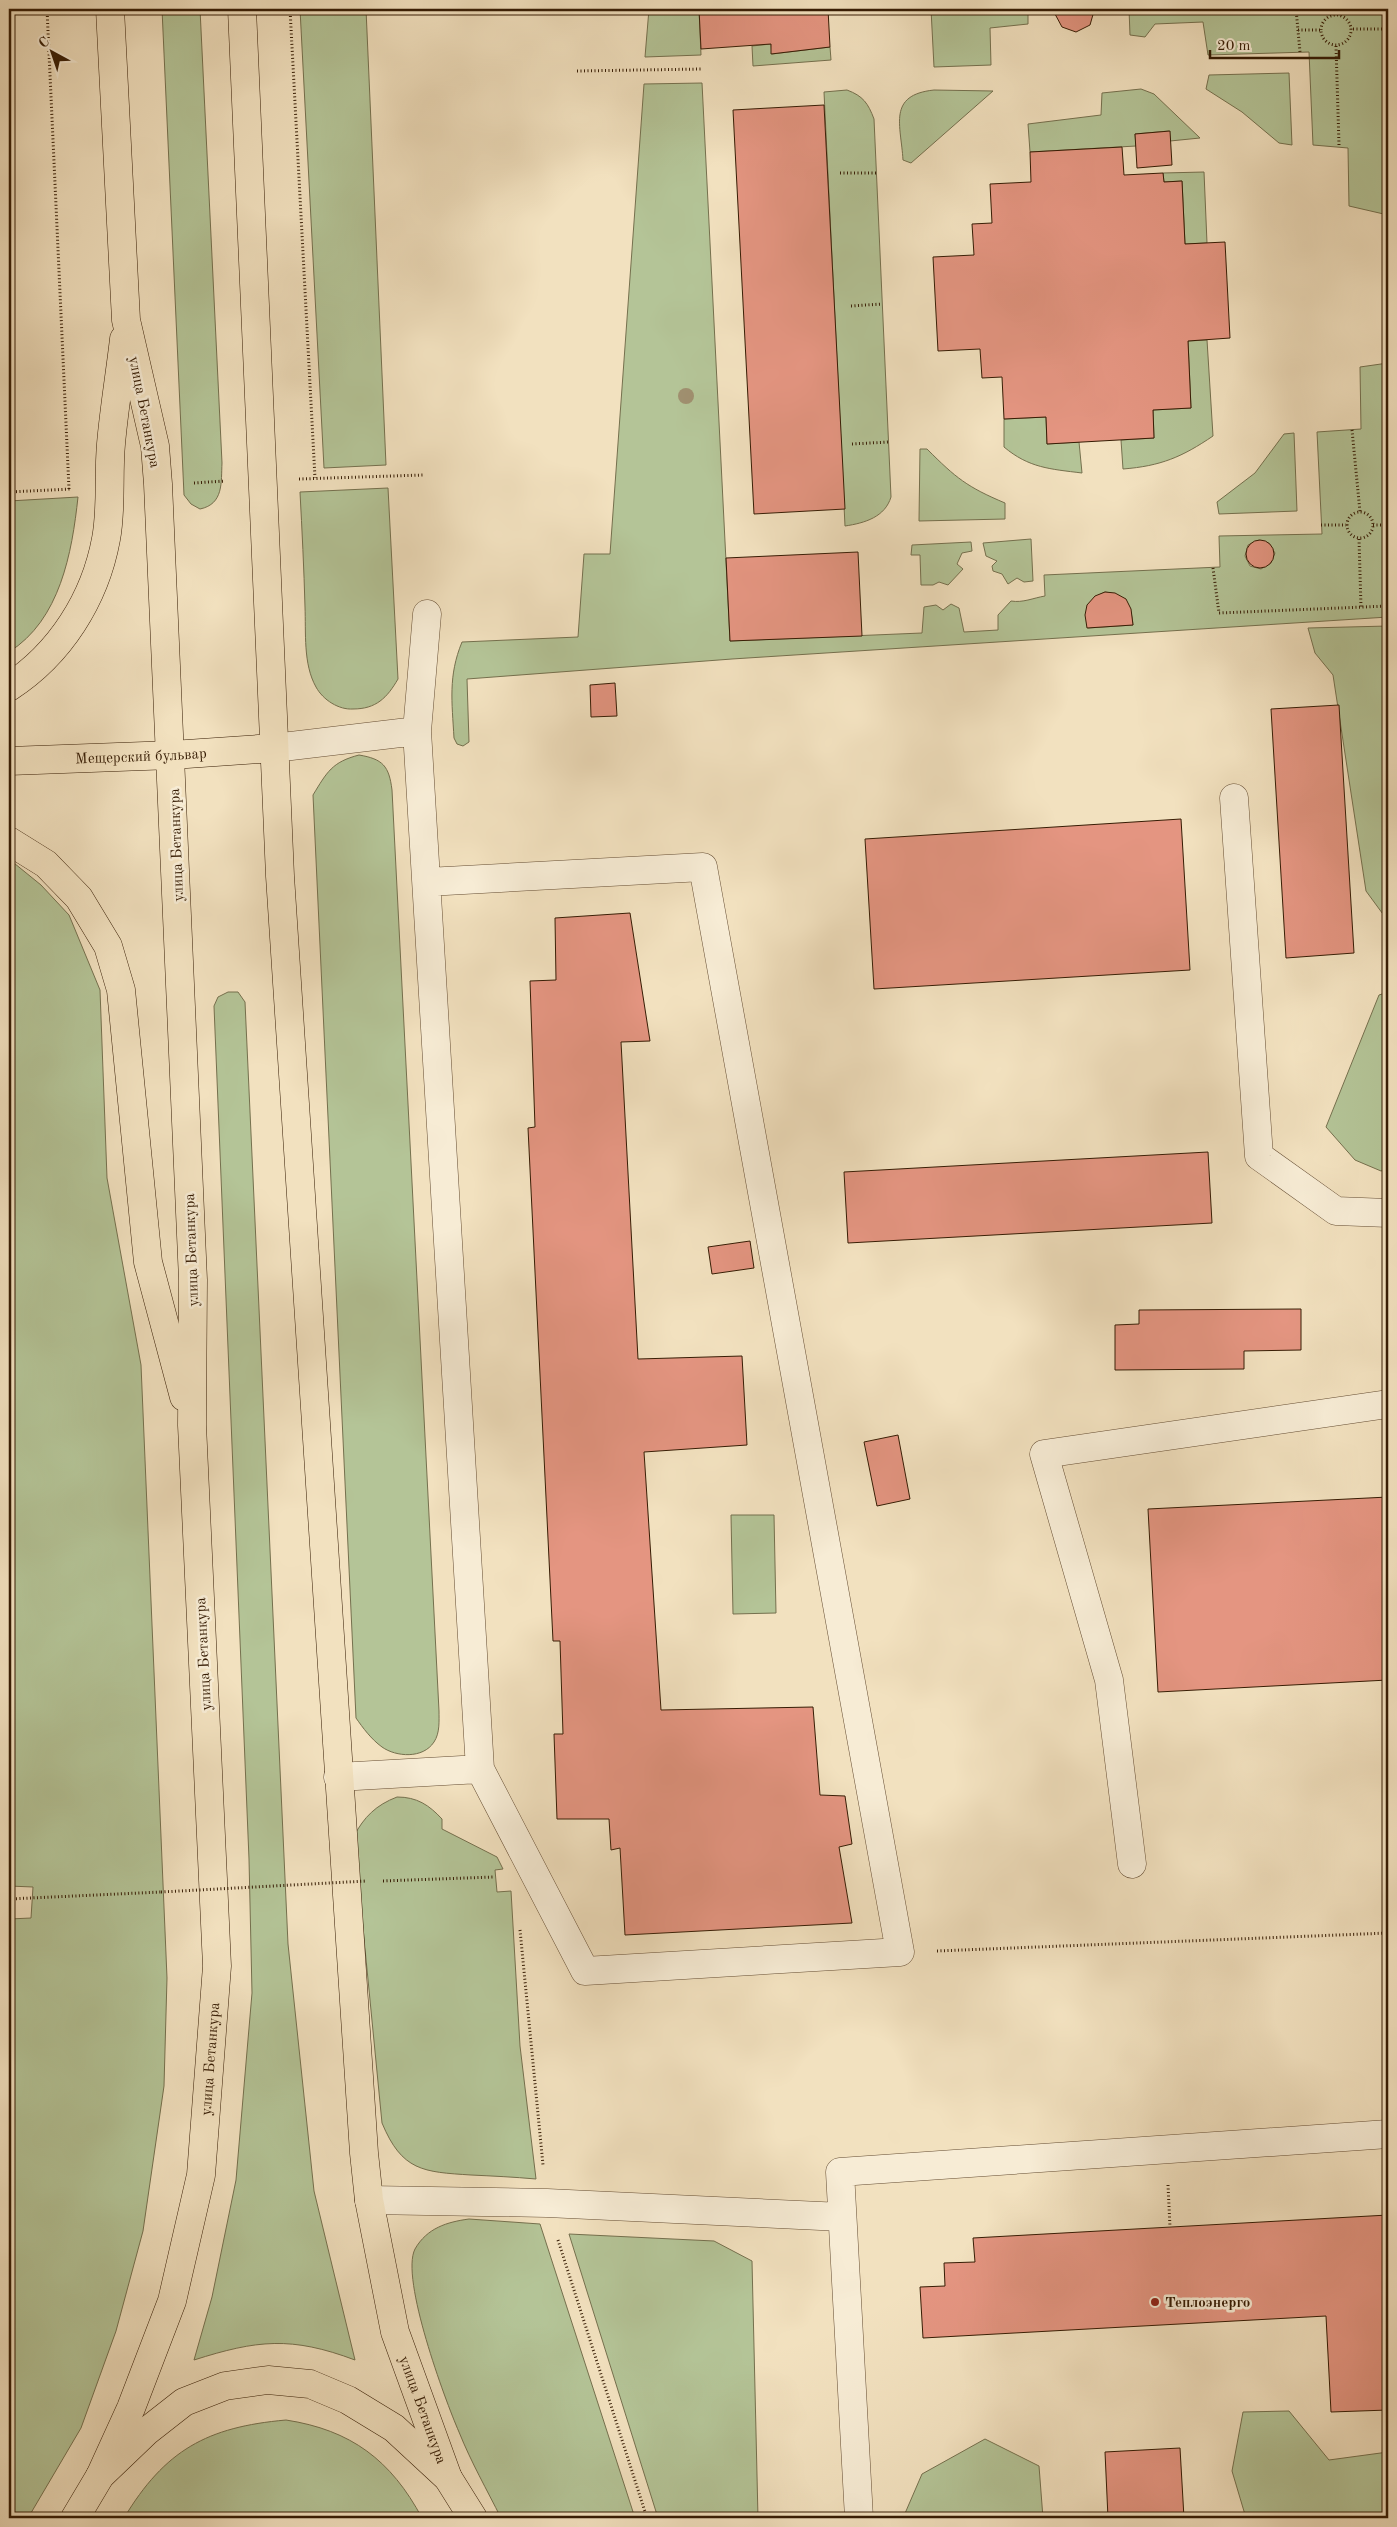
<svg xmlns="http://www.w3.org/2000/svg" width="1397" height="2527" viewBox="0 0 1397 2527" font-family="'Old Standard TT',serif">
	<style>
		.green { fill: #b4c497; stroke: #75704e; fill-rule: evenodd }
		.building { fill: #e49581; stroke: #361c04 }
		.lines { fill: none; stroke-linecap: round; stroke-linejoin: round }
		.minor-casing { stroke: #654d33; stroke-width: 29 }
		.major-casing { stroke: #361c04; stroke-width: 29 }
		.path { stroke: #361c04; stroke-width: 3; stroke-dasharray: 1 2.5; stroke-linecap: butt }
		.minor { stroke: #f7ecd5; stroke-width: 28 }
		.major { stroke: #f2e1bf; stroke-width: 28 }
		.path-bridge { stroke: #361c04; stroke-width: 3; stroke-dasharray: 1 2.5; stroke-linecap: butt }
		.tree { fill: #a09070 }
		.poi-dot { fill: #8f2418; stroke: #f7ecd5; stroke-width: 2 }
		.labels { text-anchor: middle; stroke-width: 5; stroke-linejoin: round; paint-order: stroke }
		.street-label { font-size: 15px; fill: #361c04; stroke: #f7ecd5 }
		.poi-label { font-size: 15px; font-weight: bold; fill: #361c04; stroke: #f7ecd5; text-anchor: start }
	</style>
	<rect width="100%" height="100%" fill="#f2e1bf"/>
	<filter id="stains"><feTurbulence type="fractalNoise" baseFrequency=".004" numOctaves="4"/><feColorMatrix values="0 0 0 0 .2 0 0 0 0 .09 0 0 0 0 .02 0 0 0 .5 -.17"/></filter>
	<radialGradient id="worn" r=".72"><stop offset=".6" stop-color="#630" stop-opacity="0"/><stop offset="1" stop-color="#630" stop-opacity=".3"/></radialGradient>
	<path class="green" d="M162,9H200L222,463C221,482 224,504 200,509L191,504L184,495Z
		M300,9H366L386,465L324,468Z
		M649,9H699L701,55L645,57Z
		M931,9H1028V24L990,28L991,65L934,67Z
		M1129,9H1388V215L1349,206L1348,148L1313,145L1309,52L1208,55L1203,22L1155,24L1145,37L1130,35Z
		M771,44L772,54L830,47L831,60L753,66L752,46Z
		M1289,73L1292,145L1279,143L1242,112L1206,89L1209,75Z
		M702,83L730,641L922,633L924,607L936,605L943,610L951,604L959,608L964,632L998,630V615L1011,601C1023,603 1033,598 1045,596L1044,575L1220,567L1219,536L1322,534L1317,432L1361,429L1360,367L1388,363V617L732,659L467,679L469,742L463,746L457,744L454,738C452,702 448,676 462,642L578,637L584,554H610L644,84ZM1259,540L1269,543L1275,553L1271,563L1261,569L1250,566L1245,556L1248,545ZM1105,592C1126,595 1131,605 1133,625L1088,628C1084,609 1087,600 1105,592Z
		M1141,89L1154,94L1200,138L1170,141L1169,131L1135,134L1136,146L1030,152L1028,124L1101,115L1102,93Z
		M847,90C863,96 868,103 874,119L891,497C885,517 865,523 845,526L824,92Z
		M934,90L993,91L911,163L903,160C901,125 887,95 934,90Z
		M1204,172L1207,243L1185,244L1182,181L1164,182L1163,173Z
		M1207,340L1213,436C1182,457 1161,466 1123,469L1121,440L1154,438L1153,410L1191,408L1188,341Z
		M1046,417L1047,444L1079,442L1082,473C1050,469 1029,468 1004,447V419Z
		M1294,433L1297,511L1219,514L1217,502L1255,473L1284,434Z
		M920,449H927C956,478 967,487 1005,503V519L919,521Z
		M388,488L398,679C387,698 376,709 353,709C339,710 323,700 316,687C303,664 306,632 305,607C304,569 302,530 300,492Z
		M78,497C72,553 60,620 9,652V501Z
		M1031,539L1033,581L1024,582L1017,578L1008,584L1002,574L993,571L992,566L997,561L986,556L983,543Z
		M971,542L972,551L962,553L957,564L963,569L948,585L939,582L933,585H921L920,555H911L912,545Z
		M1388,626V921L1366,891L1333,675L1315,653L1308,628Z
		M359,755C383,759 389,766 392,790L439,1711C439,1721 440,1733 434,1742C423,1759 396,1757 382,1747C371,1739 363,1728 356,1718L313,795C327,772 332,762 359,755Z
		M9,859L41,885L69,915L100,990L107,1178L141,1365L167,1978L164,2086L143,2231L116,2331L81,2428L28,2518H9V1919L31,1918L33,1887L9,1886Z
		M228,992H238L245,1002L288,1944L314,2191L355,2360C291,2336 257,2340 194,2360L212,2297L236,2180L252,1993L249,1859L214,1006L218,997Z
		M1388,992V1169L1381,1171L1355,1160L1326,1127L1379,995Z
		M731,1515H774L776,1613L733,1614Z
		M397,1797C417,1797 429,1805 442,1819V1829L497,1857L503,1869L495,1870L497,1892L511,1891L520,2046L536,2179C514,2177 492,2176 471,2175C423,2172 402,2171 382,2123L354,1836C364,1817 376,1805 397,1797Z
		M469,2219L540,2224L635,2518H501C487,2490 471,2462 459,2432C445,2400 400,2278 415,2249C427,2228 447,2222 469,2219Z
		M569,2234L714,2241L752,2261L758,2518H658Z
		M1289,2411L1329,2460L1388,2452V2518H1246L1232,2471L1243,2412Z
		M286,2420C351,2430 391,2460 422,2518H124C165,2450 207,2427 286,2420Z
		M985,2439L1039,2466L1043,2518H903L922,2474Z"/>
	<path class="building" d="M699,9H828L830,47L771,54V44L701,49Z
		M1057,9H1093L1094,11L1090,25L1076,32L1062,27L1055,14Z
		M824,105L845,509L754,514L733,110Z
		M1170,131L1172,165L1137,168L1135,134Z
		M1122,147L1124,175L1163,173L1164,182L1182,181L1185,244L1225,242L1230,338L1188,341L1191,408L1153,410L1154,438L1047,444L1046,417L1004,419L1002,377L982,378L980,349L938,351L933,257L974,255L972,224L992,223L990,184L1031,182L1030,152Z
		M1246 554a14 14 0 1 1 28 0a14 14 0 1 1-28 0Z
		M858,552L862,636L730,641L726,558Z
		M1105,592L1115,593L1126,599L1131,609L1133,625L1087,628L1085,615L1087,605L1095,596Z
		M615,683L617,716L591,717L590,685Z
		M1339,705L1354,953L1286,958L1271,709Z
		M1181,819L1190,970L874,989L865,839Z
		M630,913L650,1041L621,1042L638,1359L742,1356L747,1445L644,1452L661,1710L813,1707L820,1795L845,1796L852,1844L839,1847L852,1923L625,1935L620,1848L611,1850L609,1819H557L554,1734H563L560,1641H553L528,1128L535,1127L530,981L556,980L555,918Z
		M1208,1152L1212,1223L848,1243L844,1172Z
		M750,1241L754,1268L712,1274L708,1247Z
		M1301,1309V1350L1244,1351V1369L1115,1370V1325L1139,1324V1310Z
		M898,1435L910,1499L877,1506L864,1442Z
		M1388,1497V1680L1158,1692L1148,1509Z
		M1388,2215V2410L1331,2412L1326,2316L923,2338L920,2287L945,2286L944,2263L975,2262L973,2238Z
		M1180,2448L1184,2518H1108L1105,2452Z"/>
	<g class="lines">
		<defs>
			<path id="minor" d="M417,731L480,1769L585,1971L900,1952L703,867L427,882
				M274,748L417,731L427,614
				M1234,798L1259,1156L1336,1211L1388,1213
				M338,1777L480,1769
				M1132,1864L1109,1680L1044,1454L1388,1404
				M369,2200L547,2203L842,2217
				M859,2518L840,2172L1388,2134"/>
			<g id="major">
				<path id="s1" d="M242,9L280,876L364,2153L369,2200L395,2332L448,2478"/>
				<path d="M9,687C60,654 95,599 106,539C112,508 108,476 111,444C114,409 120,374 124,339"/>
				<path id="s2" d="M9,761L172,755L274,748"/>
				<path d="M9,841L46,864L79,898L108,946L121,990L148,1262L184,1397"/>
				<path id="s3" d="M100,2476L131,2408L172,2301L201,2175L217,1966L192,1425L193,1280L158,484L155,446L126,320L110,9"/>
				<path d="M75,2518L100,2476L147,2431L184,2402L225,2386L268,2380L310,2384L348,2400L394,2428L448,2478L473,2518"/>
			</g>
		</defs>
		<use href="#minor" class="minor-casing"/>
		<use href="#major" class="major-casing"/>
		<path class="path" d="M47,9L69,489
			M290,9L315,478
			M1296,9L1300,52
			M1336,9V14
			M1385,9L1388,87
			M1321 30a15 15 0 1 1 30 0a15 15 0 1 1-30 0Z
			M1353,29H1386
			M1298,30H1320
			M1336,46L1339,145
			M577,71L702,69
			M840,173H876
			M851,306L882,304
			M1352,430L1360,512
			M852,444L889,442
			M299,479L423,475
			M194,483L225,481
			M9,492L71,489
			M1347 525a13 13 0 1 1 26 0a13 13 0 1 1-26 0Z
			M1321,525H1346
			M1373,525H1388
			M1359,539L1361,607
			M1213,568L1219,613L1388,606
			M383,1881L494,1877
			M9,1899L161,1892
			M520,1930L543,2165
			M937,1951L1388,1933
			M1168,2185L1170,2227
			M558,2240L647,2518"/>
		<use href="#minor" class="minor"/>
		<use href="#major" class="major"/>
		<path class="path-bridge" d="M161,1892L367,1881"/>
	</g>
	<circle class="tree" cx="686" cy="396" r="8"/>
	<circle class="poi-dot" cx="1155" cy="2302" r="5"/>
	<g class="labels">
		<g class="street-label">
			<text transform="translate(145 412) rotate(79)" y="5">улица Бетанкура</text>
			<text dy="5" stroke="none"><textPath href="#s2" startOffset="132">Мещерский бульвар</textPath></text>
			<text transform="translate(176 845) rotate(-92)" y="5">улица Бетанкура</text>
			<text transform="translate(191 1250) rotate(-92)" y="5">улица Бетанкура</text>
			<text transform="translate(203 1654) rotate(-93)" y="5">улица Бетанкура</text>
			<text dy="5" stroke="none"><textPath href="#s3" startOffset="435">улица Бетанкура</textPath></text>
			<text dy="5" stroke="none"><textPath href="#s1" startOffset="2412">улица Бетанкура</textPath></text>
		</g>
		<g class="poi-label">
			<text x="1165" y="2307">Теплоэнерго</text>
		</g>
	</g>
	<rect width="1397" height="2527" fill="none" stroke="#f2e1bf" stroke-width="30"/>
	<rect x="10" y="10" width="1377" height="2507" fill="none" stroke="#361c04" stroke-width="2.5"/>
	<rect x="15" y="15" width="1367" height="2497" fill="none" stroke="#361c04"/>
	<g transform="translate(52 52) rotate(320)" stroke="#f7ecd5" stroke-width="4" paint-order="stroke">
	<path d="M0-4L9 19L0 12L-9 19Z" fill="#361c04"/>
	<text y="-8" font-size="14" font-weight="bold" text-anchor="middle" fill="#361c04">С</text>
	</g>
	<path d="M1210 50v8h129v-8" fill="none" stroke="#361c04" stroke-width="2.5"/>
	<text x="1217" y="50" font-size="15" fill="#361c04" stroke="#f7ecd5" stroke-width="4" paint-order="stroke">20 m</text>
	<rect width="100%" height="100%" filter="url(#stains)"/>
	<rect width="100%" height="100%" fill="url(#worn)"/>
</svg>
